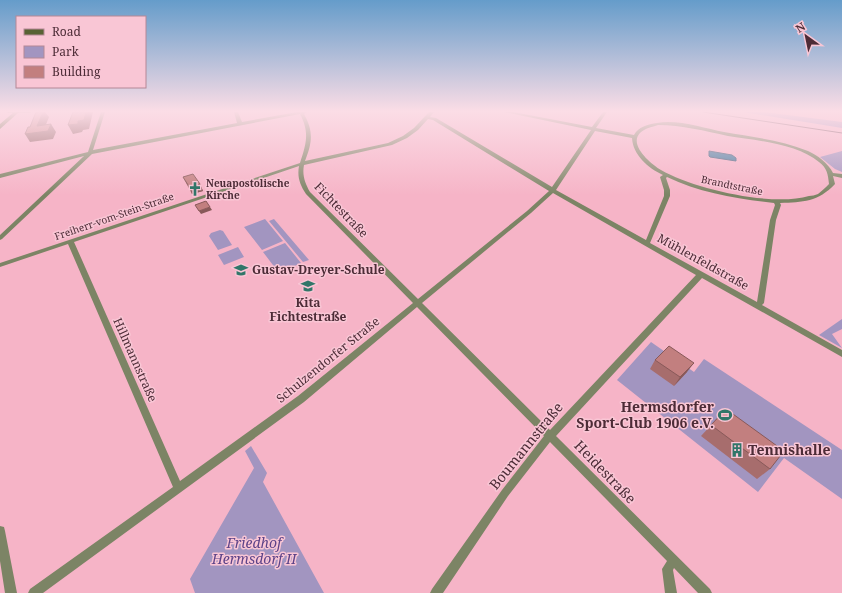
<svg xmlns="http://www.w3.org/2000/svg" width="842" height="593" viewBox="0 0 842 593" font-family="'Noto Serif',serif">
	<style>
		.green { fill: #a295c0 }
		.water { fill: #41799e; stroke: #45627f }
		.lines { fill: none; stroke-linecap: round; stroke-linejoin: round }
		.minor { fill: #7c8465; fill-rule: evenodd }
		.secondary { fill: #586234; fill-rule: evenodd }
		.tram { stroke: #6b4451; stroke-width: 1 }
		.wall { fill: #a76d6d }
		.shaded-wall { fill: #885959 }
		.building { fill: #c27f7f; stroke: #885959 }
		.labels { text-anchor: middle; stroke-width: 3; stroke-linejoin: round; paint-order: stroke }
		.far-poi-label { font-size: 10px; font-weight: bold; fill: #4d2c37; stroke: #f9c6d5; text-anchor: start }
		.far-street-label { font-size: 10px; fill: #4d2c37; stroke: #f9c6d5 }
		.street-label { font-size: 12px; fill: #4d2c37; stroke: #f9c6d5 }
		.poi-label { font-size: 12px; font-weight: bold; fill: #4d2c37; stroke: #f9c6d5; text-anchor: start }
		.near-poi-label { font-size: 14px; font-weight: bold; fill: #4d2c37; stroke: #f9c6d5; text-anchor: end }
		.near-street-label { font-size: 14px; fill: #4d2c37; stroke: #f9c6d5 }
		.near-park-label { font-size: 14px; font-style: italic; fill: #5d4388; stroke: #f9c6d5 }
	</style>
	<rect width="100%" height="100%" fill="#f6b4c7"/>
	<path class="green" d="M743,112H764L842,122V128Z
		M842,151V172L835,169L820,157Z
		M265,219L283,241L262,250L244,227Z
		M274,219L309,260L303,262L269,221Z
		M220,230L223,231L232,245L218,250L209,236L211,233Z
		M285,243L301,263L279,273L263,252Z
		M238,247L244,257L224,265L218,255Z
		M842,319V329L832,334L842,348L819,335Z
		M651,342L694,372L704,359L842,450V499L784,458L758,492L617,380Z
		M251,446L267,473L263,482L324,593H195L190,579L254,468L245,451Z"/>
	<path class="water" d="M709,151L732,155L736,158V161L710,157L709,156Z"/>
	<g class="lines">
		<path class="minor" d="M6,112H32L30,113H8Z
			M101,112H105L93,150L237,123L234,112H238L242,122L297,112H307L304,114C314,132 312,143 305,161L388,143L403,136L414,128L429,112H434L430,117L436,118L552,187L591,130L504,112H513L592,127L603,112H607L596,128L634,135C638,127 648,124 657,123C677,119 704,128 724,132C752,137 781,140 808,151C817,155 828,163 833,173L842,174V178L833,176L835,184C818,202 803,202 780,203L781,205L776,220L764,303L762,305L842,350V357L702,278L556,436L710,589L712,593H698L674,568L673,570L677,593H665L662,569L667,561L550,442L508,496L443,593H430L432,589L502,490L544,436L417,307L304,402L43,593H28L30,589L173,487L68,244L0,267V263L300,163C306,144 310,133 300,114L92,154L2,239L0,240V235L84,156L0,178V174L88,152ZM428,119L433,120L549,191L527,211L418,299L310,192C305,183 302,175 304,165L392,145L407,138L418,130ZM658,125C682,125 705,131 728,136C755,140 798,144 819,162C827,168 828,174 829,184C826,187 822,191 818,194C815,195 812,196 809,196C772,207 694,189 661,170C651,164 627,144 641,132C646,128 652,127 658,125ZM595,131L632,138C633,155 648,168 663,175L660,177L664,190V196L646,240L556,190ZM299,166C297,177 300,185 306,194L413,303L298,396L180,481L74,242ZM667,177C700,193 738,199 774,203L775,205L770,220L757,302L650,243L670,196V190L666,178ZM553,193L696,275L550,430L422,303L531,213Z
			M0,526L4,527L5,531L17,593H5L0,561Z"/>
		<path class="secondary" d="M14,112H19L0,129V124Z"/>
		<path class="tram" d="M703,112L842,133"/>
	</g>
	<path class="wall" d="M183,177L200,184L203,191L192,194L186,183Z
		M655,360L687,372L674,386L650,369Z
		M726,409L770,469L757,479L701,436Z"/>
	<path class="shaded-wall" d="M43,112H45L49,117L43,132L51,124L56,132L53,139L30,142L25,134L37,126Z
		M86,112H93L89,129L83,130L82,132L73,134L68,125L78,121Z
		M200,184L203,191L192,194L190,188Z
		M210,207L212,210L201,214L199,211Z
		M694,363L687,372L674,386L680,377Z"/>
	<path class="building" d="M36,112H43L37,126L51,124L48,131L25,134L28,127H30Z
		M73,112H86L84,120L78,121V124L68,125Z
		M193,174L200,184L190,188L183,177Z
		M206,201L210,207L199,211L195,205Z
		M669,346L694,363L680,377L655,360Z
		M726,409L784,451L770,469L711,425Z"/>
	<linearGradient id="sky" x2="0" y2="1"><stop stop-color="#659cca"/><stop offset="0.57" stop-color="#fbdde6"/><stop offset="1" stop-color="#fbdde6" stop-opacity="0"/></linearGradient>
	<rect width="842" height="195" fill="url(#sky)"/>
	<defs>
		<symbol id="church-bare" viewBox="-9 -9 18 18"><path d="M-1.2-6h2.4v3.5h3.3v2.4h-3.3V6h-2.4V-.1h-3.3v-2.4h3.3Z" fill="#317669" stroke="#f9c6d5" stroke-width="2.5" paint-order="stroke"/></symbol>
		<symbol id="school-bare" viewBox="-9 -9 18 18"><path d="M0-5L7-2L0 1L-7-2ZM-4 1L0 2.5L4 1V4Q0 6-4 4Z" fill="#317669" stroke="#f9c6d5" stroke-width="2.5" paint-order="stroke"/></symbol>
		<symbol id="stadium-bare" viewBox="-9 -9 18 18"><path d="M0-5a6.5 5 0 1 0 0 10a6.5 5 0 1 0 0-10ZM-3.5-1.8h7v3.6h-7Z" fill="#317669" stroke="#f9c6d5" stroke-width="2.5" paint-order="stroke"/></symbol>
		<symbol id="building-bare" viewBox="-9 -9 18 18"><path d="M-4-6H4V6H1V3H-1V6H-4ZM-2.5-4.3h1.7v1.8h-1.7ZM.8-4.3h1.7v1.8H.8ZM-2.5-1h1.7V.8h-1.7ZM.8-1h1.7V.8H.8Z" fill="#317669" stroke="#f9c6d5" stroke-width="2.5" paint-order="stroke"/></symbol>
	</defs>
	<g fill-rule="evenodd">
		<use href="#church-bare" x="185" y="179" width="20" height="20"/>
		<use href="#school-bare" x="231" y="260" width="20" height="20"/>
		<use href="#school-bare" x="298" y="276" width="20" height="20"/>
		<use href="#stadium-bare" x="715" y="405" width="20" height="20"/>
		<use href="#building-bare" x="727" y="440" width="20" height="20"/>
	</g>
	<g class="labels">
		<g class="far-poi-label">
			<text x="206" y="187">Neuapostolische<tspan x="206" dy="12">Kirche</tspan></text>
		</g>
		<g class="far-street-label">
			<text transform="translate(732 185) rotate(12)" y="4">Brandtstraße</text>
			<text transform="translate(114 216) rotate(-19)" y="4">Freiherr-vom-Stein-Straße</text>
		</g>
		<g class="street-label">
			<text transform="translate(341 210) rotate(46)" y="4">Fichtestraße</text>
			<text transform="translate(703 262) rotate(29)" y="4">Mühlenfeldstraße</text>
			<text transform="translate(135 360) rotate(66)" y="4">Hillmannstraße</text>
			<text transform="translate(328 360) rotate(-39)" y="4">Schulzendorfer Straße</text>
		</g>
		<g class="poi-label">
			<text x="252" y="274">Gustav-Dreyer-Schule</text>
			<text x="308" y="307" text-anchor="middle">Kita<tspan x="308" dy="14">Fichtestraße</tspan></text>
		</g>
		<g class="near-poi-label">
			<text x="714" y="412">Hermsdorfer<tspan x="714" dy="16">Sport-Club 1906 e.V.</tspan></text>
			<text x="748" y="455" text-anchor="start">Tennishalle</text>
		</g>
		<g class="near-street-label">
			<text transform="translate(526 446) rotate(-51)" y="5">Boumannstraße</text>
			<text transform="translate(605 472) rotate(46)" y="5">Heidestraße</text>
		</g>
		<g class="near-park-label">
			<text x="254" y="548">Friedhof<tspan x="254" dy="16">Hermsdorf II</tspan></text>
		</g>
	</g>
	<rect x="16" y="16" width="130" height="72" fill="#f9c6d5" stroke="#b48896"/>
	<rect x="24" y="29" width="20" height="6" fill="#586234" stroke="#b48896"/>
	<text x="52" y="36" font-size="12" fill="#4d2c37">Road</text>
	<rect x="24" y="46" width="20" height="12" fill="#a295c0" stroke="#b48896"/>
	<text x="52" y="56" font-size="12" fill="#4d2c37">Park</text>
	<rect x="24" y="66" width="20" height="12" fill="#c27f7f" stroke="#b48896"/>
	<text x="52" y="76" font-size="12" fill="#4d2c37">Building</text>
	<g transform="translate(806 36) rotate(327)" stroke="#f9c6d5" stroke-width="3" paint-order="stroke">
	<path d="M0-3L7 15L0 10L-7 15Z" fill="#4d2c37"/>
	<text y="-6" font-size="11" font-weight="bold" text-anchor="middle" fill="#4d2c37">N</text>
	</g>
</svg>
